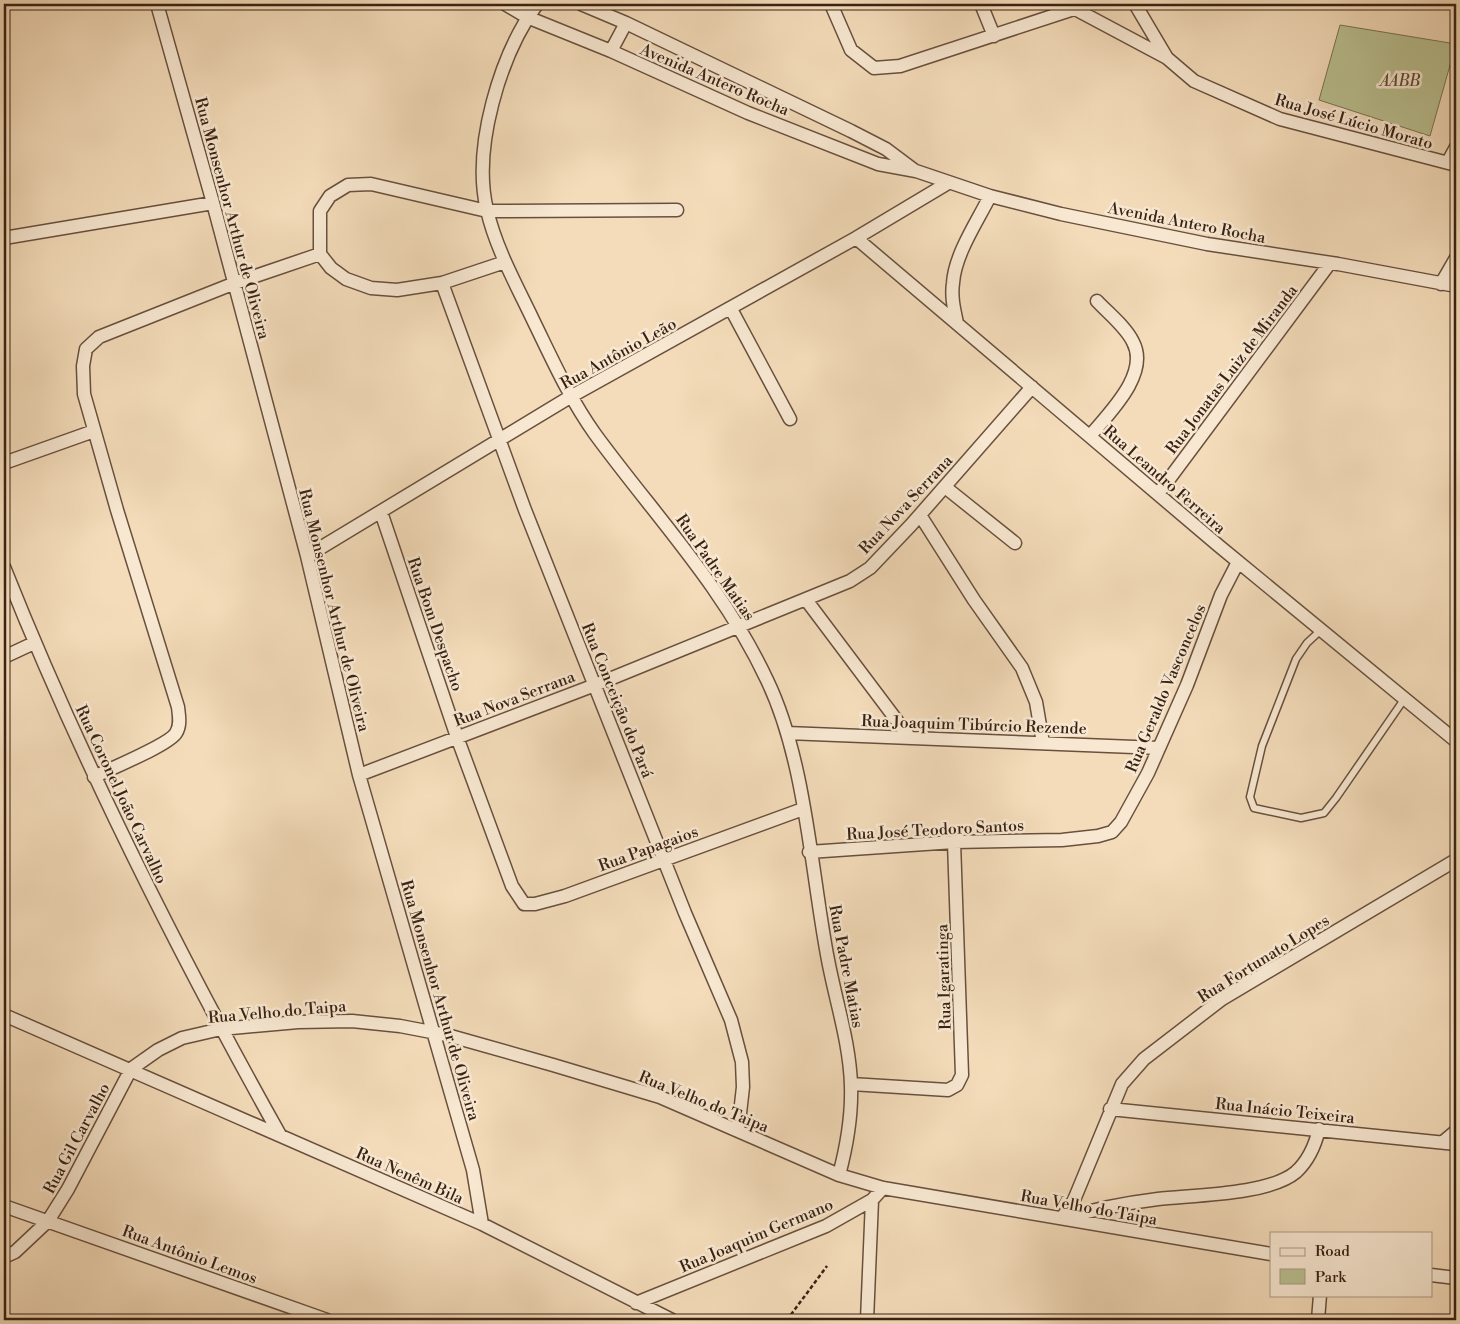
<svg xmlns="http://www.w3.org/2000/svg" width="1460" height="1324" viewBox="0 0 1460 1324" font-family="'Libre Bodoni',serif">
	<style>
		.green { fill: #bac091; stroke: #7a7152 }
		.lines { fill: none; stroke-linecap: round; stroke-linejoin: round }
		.service-casing { stroke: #68503e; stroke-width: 9 }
		.minor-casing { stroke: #68503e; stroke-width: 15 }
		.path { stroke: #392214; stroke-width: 2.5; stroke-dasharray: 4 2.5; stroke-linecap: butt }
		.service { stroke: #f8e8d2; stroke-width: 6 }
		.minor { stroke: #f8e8d2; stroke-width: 12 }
		.labels { text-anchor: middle; stroke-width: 5; stroke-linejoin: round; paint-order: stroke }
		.street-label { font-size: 16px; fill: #392214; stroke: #f8e8d2 }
		.park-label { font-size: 16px; font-style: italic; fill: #594a33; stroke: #f8e8d2 }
	</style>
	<rect width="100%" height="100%" fill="#f4dcba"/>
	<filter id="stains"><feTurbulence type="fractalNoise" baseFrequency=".004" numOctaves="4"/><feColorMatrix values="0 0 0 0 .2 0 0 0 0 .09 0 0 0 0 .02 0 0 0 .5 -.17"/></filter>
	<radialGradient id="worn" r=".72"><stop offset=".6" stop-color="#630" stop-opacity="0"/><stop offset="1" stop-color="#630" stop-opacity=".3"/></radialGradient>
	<path class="green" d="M1340,25L1456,44L1430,136L1319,100Z"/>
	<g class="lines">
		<defs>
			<path id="service" d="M1444,163L1456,141
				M1321,630L1307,643L1296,659L1262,746L1250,797L1254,808L1301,818L1324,813L1336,798L1405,698"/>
			<path id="minor" d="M157,4L213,203L307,556L359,775L473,1170L482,1224
				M505,4L527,17L611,51L748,113L878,164L916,171L990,196L1061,214L1207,244L1338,264L1456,286
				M537,4C500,55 472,148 487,210C496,249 517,286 534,322C553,361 570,399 595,434C655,516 723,586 767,680C806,761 811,872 828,960C836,1002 850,1044 851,1086C852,1117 847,1145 839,1175
				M581,4L626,23L851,131L886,149L914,170
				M831,4L851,50L874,68L900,66L1089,4
				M981,4L994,36
				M1135,4L1167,58L1194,81L1280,119L1456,165
				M1075,9L1167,58
				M611,51L626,23
				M4,238L213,203
				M856,238L1219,546L1456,741
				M505,262L442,283L397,290L371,288L346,279L331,268L320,254V211L330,196L348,185L371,184L487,211L677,210
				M442,283L525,510L685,913L731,1020L742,1062L743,1087L738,1131
				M1441,284L1456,258
				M731,309L790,419
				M957,323C954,309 951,297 953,283C955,254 977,222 990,196
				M1090,436C1109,413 1150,374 1133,342C1126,327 1108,313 1097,301
				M4,463L94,431
				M945,487L1015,543
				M1158,494L1330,263
				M381,512L457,737L512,886L524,904H535L565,896L803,809
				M920,515L974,600L1022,668L1036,702L1043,743
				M307,556L570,397L856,238L948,183
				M4,567C82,763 177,951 280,1135
				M807,601L910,738
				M4,657L34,643
				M787,733L1159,748
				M359,775L595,685L850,581L870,568L911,525L1032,387
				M94,777C109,769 169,745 176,733C181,725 179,716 178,707L117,510L84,394L83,366L86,349L99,337L235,283L320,254
				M809,852L954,842L1062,840L1098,836L1112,832L1121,822L1148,773L1187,685L1221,595L1238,562
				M4,1015L482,1224L672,1320
				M851,1084L948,1090L957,1085L962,1075L954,842
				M1110,1109L1456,1144
				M1443,1142L1456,1131
				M4,1206L327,1320
				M1062,1218L1074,1200L1122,1084L1144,1059L1222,999L1456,860
				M1065,1218C1095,1209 1126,1203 1158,1199C1193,1195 1269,1195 1296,1172C1309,1160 1315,1146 1319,1129
				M4,1257L15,1252L48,1221L68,1189L131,1069L158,1050L182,1038L221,1029L298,1022L352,1021L400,1026L447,1035L553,1065L660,1097L839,1175L883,1188L1271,1254
				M1431,1275L1456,1278
				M636,1303L826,1226L872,1200L883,1188
				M867,1320L872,1200
				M1318,1320L1320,1295"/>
		</defs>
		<use href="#service" class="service-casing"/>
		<use href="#minor" class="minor-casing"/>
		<path class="path" d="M787,1320L827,1266"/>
		<use href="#service" class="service"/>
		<use href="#minor" class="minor"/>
	</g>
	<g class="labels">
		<g class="street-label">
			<text transform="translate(715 79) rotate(23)" y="6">Avenida Antero Rocha</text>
			<text transform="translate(1354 121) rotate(16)" y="6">Rua José Lúcio Morato</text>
			<text transform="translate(233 218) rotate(75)" y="6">Rua Monsenhor Arthur de Oliveira</text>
			<text transform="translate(1187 222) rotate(11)" y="6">Avenida Antero Rocha</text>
			<text transform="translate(618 353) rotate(-29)" y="6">Rua Antônio Leão</text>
			<text transform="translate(1231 369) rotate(-53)" y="6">Rua Jonatas Luiz de Miranda</text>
			<text transform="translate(1165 479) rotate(41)" y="6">Rua Leandro Ferreira</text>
			<text transform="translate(905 504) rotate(-47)" y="6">Rua Nova Serrana</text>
			<text transform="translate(716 567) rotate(55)" y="6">Rua Padre Matias</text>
			<text transform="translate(335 610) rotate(76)" y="6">Rua Monsenhor Arthur de Oliveira</text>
			<text transform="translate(436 624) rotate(71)" y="6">Rua Bom Despacho</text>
			<text transform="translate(1165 688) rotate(-67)" y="6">Rua Geraldo Vasconcelos</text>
			<text transform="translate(514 698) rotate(-21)" y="6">Rua Nova Serrana</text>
			<text transform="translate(618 700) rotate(68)" y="6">Rua Conceição do Pará</text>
			<text transform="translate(974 724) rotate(2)" y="6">Rua Joaquim Tibúrcio Rezende</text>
			<text transform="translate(122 794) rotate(65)" y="6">Rua Coronel João Carvalho</text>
			<text transform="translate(935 829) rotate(-3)" y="6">Rua José Teodoro Santos</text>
			<text transform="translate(648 848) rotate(-20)" y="6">Rua Papagaios</text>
			<text transform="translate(1263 958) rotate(-32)" y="6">Rua Fortunato Lopes</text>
			<text transform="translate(847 966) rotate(79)" y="6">Rua Padre Matias</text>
			<text transform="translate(943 977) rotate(-92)" y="6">Rua Igaratinga</text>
			<text transform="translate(441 1000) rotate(74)" y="6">Rua Monsenhor Arthur de Oliveira</text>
			<text transform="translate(277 1011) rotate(-5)" y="6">Rua Velho do Taipa</text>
			<text transform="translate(704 1101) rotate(22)" y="6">Rua Velho do Taipa</text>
			<text transform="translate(1285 1110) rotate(6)" y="6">Rua Inácio Teixeira</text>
			<text transform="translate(76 1138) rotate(-62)" y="6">Rua Gil Carvalho</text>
			<text transform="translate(410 1175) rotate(24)" y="6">Rua Nenêm Bila</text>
			<text transform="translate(1089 1207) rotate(10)" y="6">Rua Velho do Taipa</text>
			<text transform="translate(756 1235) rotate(-23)" y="6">Rua Joaquim Germano</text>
			<text transform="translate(190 1254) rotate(20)" y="6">Rua Antônio Lemos</text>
		</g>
		<g class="park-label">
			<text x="1400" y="86">AABB</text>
		</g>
	</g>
	<rect width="1460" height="1324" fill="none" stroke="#f4dcba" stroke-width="20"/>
	<rect x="5" y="5" width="1450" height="1314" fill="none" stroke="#392214" stroke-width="2.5"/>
	<rect x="10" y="10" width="1440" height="1304" fill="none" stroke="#392214"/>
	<rect x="1270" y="1232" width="162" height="65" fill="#f8e8d2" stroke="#ac9986"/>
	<rect x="1280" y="1248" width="25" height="8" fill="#f8e8d2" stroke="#ac9986"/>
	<text x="1315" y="1256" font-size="15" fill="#392214">Road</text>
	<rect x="1280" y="1269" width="25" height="15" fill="#bac091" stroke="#ac9986"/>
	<text x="1315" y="1282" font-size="15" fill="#392214">Park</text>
	<rect width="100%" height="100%" filter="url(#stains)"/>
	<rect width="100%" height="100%" fill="url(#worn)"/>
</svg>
